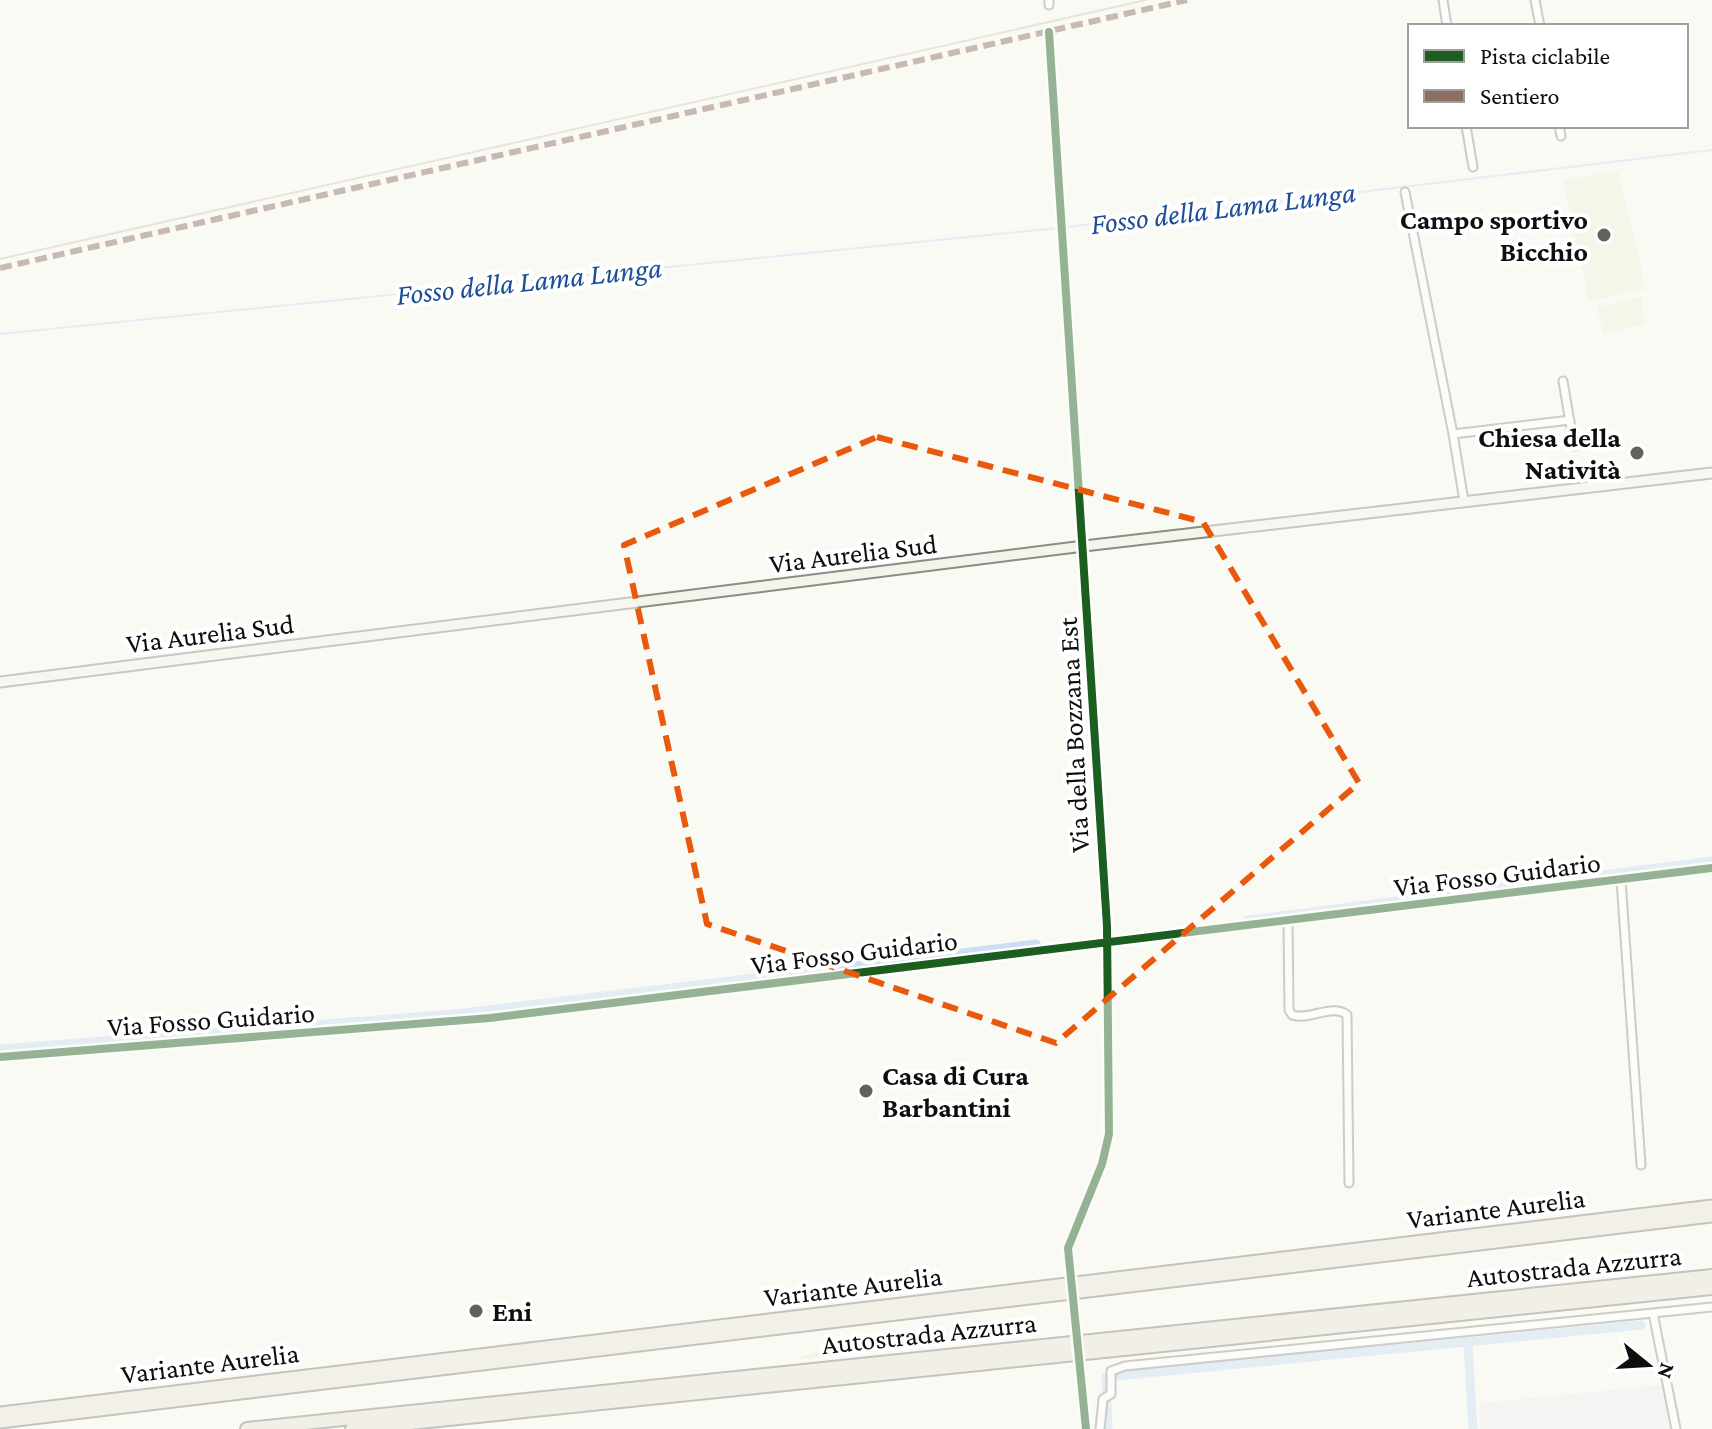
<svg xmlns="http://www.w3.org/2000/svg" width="1712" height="1429" viewBox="0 0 1712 1429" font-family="'Crimson Pro',serif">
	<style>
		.industrial { fill: #f2edef }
		.grass { fill: url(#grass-tufts) }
		.pitch { fill: #eaf4de }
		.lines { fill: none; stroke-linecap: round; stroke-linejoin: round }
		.stream { stroke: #cbdef3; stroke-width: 2 }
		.canal { stroke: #cbdef3; stroke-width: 9 }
		.minor-casing { stroke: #949492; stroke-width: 11 }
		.secondary-casing { stroke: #8b8b88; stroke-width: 13 }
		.trunk-casing { stroke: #82827f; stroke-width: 15 }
		.motorway-casing { stroke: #82827f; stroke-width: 16 }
		.minor { stroke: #fefefd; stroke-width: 7 }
		.secondary { stroke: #f4f4eb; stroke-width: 9 }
		.trunk { stroke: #eae6d8; stroke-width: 11 }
		.motorway { stroke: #e8e2d6; stroke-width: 12 }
		.rail { stroke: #d6c8c5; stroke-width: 2 }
		.minor-bridge-casing { stroke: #949492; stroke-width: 11; stroke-linecap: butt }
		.minor-bridge { stroke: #fefefd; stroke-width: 7 }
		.quiet { stroke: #8d6e63; stroke-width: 6; stroke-dasharray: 12 6; stroke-linecap: butt }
		.cycleway-casing { stroke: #fff; stroke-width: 13 }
		.cycleway { stroke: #1b5e20; stroke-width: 8 }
		.marked { fill: none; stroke: #e8590c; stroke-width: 6; stroke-dasharray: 16 10; stroke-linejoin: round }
		.poi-dot { fill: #61615e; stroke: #fff; stroke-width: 3 }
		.labels { text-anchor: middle; stroke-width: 8; stroke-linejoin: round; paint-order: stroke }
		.poi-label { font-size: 28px; font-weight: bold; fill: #0e0e0e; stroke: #fff; text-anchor: end }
		.street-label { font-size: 28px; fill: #0e0e0e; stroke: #fff }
		.water-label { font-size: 30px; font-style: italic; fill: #1e4e99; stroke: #fff }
	</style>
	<defs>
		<pattern id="grass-tufts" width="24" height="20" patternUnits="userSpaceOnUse" patternTransform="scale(2)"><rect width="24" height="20" fill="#e0f0d5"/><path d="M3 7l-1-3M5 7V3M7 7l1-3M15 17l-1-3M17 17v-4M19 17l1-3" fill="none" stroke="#bfcdb6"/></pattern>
	</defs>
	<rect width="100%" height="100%" fill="#fafaf4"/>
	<path class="industrial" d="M1662,1385L1668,1394L1673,1429H1480L1479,1403Z"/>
	<path class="grass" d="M876,1345L893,1346L895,1350L794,1360L815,1352Z"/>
	<path class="pitch" d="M1618,171L1646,289L1589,301L1563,180Z
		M1641,297L1646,324L1603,333L1597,307Z"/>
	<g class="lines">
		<path class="stream" d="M1067,227L1712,150
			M0,334L1058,228"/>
		<path class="canal" d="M1248,920L1712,861
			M0,1049L454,1014L1036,944
			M1468,1344L1473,1429
			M1108,1429L1106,1377L1641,1325"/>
		<defs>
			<path id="minor" d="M1049,0V5
				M1443,0L1447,26
				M1535,0L1540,26
				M1049,32L1107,926L1109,1134L1102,1164L1068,1248
				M1466,126L1473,167
				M1559,126L1561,136
				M1405,192L1453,434
				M1563,381L1574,446
				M1464,501L1453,434L1570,420
				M1621,880L1641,1165
				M1288,922L1289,1010L1292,1015C1310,1021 1332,1003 1347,1015L1349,1183
				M0,1057L490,1018L1712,868
				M1083,1394L1086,1429
				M1100,1429L1103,1399L1111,1394V1371L1125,1366L1653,1313
				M1676,1429L1653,1313L1712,1307"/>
			<path id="secondary" d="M0,682L1084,546L1712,473"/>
			<path id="trunk" d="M0,1413L1712,1206
				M0,1422L1712,1216"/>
			<path id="motorway" d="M247,1429L1712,1276
				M352,1429L1712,1288"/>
		</defs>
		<use href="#minor" class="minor-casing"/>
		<use href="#secondary" class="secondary-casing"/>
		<use href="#trunk" class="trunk-casing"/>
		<use href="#motorway" class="motorway-casing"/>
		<use href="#minor" class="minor"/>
		<use href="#secondary" class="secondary"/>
		<use href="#trunk" class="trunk"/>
		<use href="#motorway" class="motorway"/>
		<path class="rail" d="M0,259L1146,0"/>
		<defs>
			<path id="minor-bridge" d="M1068,1248L1083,1394"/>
		</defs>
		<use href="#minor-bridge" class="minor-bridge-casing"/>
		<use href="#minor-bridge" class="minor-bridge"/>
		<path class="quiet" d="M0,268L1187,0"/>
		<defs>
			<path id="cycleway" d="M1049,32L1107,926L1109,1134L1102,1164L1068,1248L1086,1429
				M0,1057L490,1018L1712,868"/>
		</defs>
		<use href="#cycleway" class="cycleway-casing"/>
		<use href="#cycleway" class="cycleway"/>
	</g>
	<path d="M0 0H1712V1429H0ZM877,437L1203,522L1359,783L1056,1043L707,924L624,545Z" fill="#fafaf4" fill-opacity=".55" fill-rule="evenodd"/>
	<path class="marked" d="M877,437L1203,522L1359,783L1056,1043L707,924L624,545Z"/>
	<g class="poi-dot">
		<circle cx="1604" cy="235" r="8"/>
		<circle cx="1637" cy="453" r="8"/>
		<circle cx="866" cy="1091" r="8"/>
		<circle cx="476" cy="1311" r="8"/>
	</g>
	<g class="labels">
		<g class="poi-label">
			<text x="1588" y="229">Campo sportivo<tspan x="1588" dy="32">Bicchio</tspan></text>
			<text x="1621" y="447">Chiesa della<tspan x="1621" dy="32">Natività</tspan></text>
			<text x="882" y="1085" text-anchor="start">Casa di Cura<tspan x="882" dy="32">Barbantini</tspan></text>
			<text x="492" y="1321" text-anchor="start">Eni</text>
		</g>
		<g class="street-label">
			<text transform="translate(853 553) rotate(-7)" y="10">Via Aurelia Sud</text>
			<text transform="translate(210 633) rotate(-7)" y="10">Via Aurelia Sud</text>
			<text transform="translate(1073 735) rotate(-93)" y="10">Via della Bozzana Est</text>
			<text transform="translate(1497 874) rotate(-7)" y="10">Via Fosso Guidario</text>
			<text transform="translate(854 952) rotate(-7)" y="10">Via Fosso Guidario</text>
			<text transform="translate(211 1019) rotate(-4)" y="10">Via Fosso Guidario</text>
			<text transform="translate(1496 1208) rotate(-7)" y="10">Variante Aurelia</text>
			<text transform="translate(1574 1266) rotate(-6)" y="10">Autostrada Azzurra</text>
			<text transform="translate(853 1286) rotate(-7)" y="10">Variante Aurelia</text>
			<text transform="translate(929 1333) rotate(-6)" y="10">Autostrada Azzurra</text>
			<text transform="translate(210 1363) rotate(-7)" y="10">Variante Aurelia</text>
		</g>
		<g class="water-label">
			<text transform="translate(1223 208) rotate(-7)" y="10">Fosso della Lama Lunga</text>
			<text transform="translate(529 281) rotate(-6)" y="10">Fosso della Lama Lunga</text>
		</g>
	</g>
	<rect x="1408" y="24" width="280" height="104" fill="#ffffff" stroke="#9f9f9f" stroke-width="2"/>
	<rect x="1424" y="50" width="40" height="12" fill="#1b5e20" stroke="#9f9f9f" stroke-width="2"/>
	<text x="1480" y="64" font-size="24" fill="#0e0e0e">Pista ciclabile</text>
	<rect x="1424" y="90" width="40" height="12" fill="#8d6e63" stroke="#9f9f9f" stroke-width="2"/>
	<text x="1480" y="104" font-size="24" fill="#0e0e0e">Sentiero</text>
	<g transform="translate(1648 1365) rotate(108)" stroke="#ffffff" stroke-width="6" paint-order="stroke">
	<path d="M0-6L14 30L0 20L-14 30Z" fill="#0e0e0e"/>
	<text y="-12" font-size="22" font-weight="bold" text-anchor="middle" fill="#0e0e0e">N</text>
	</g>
</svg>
